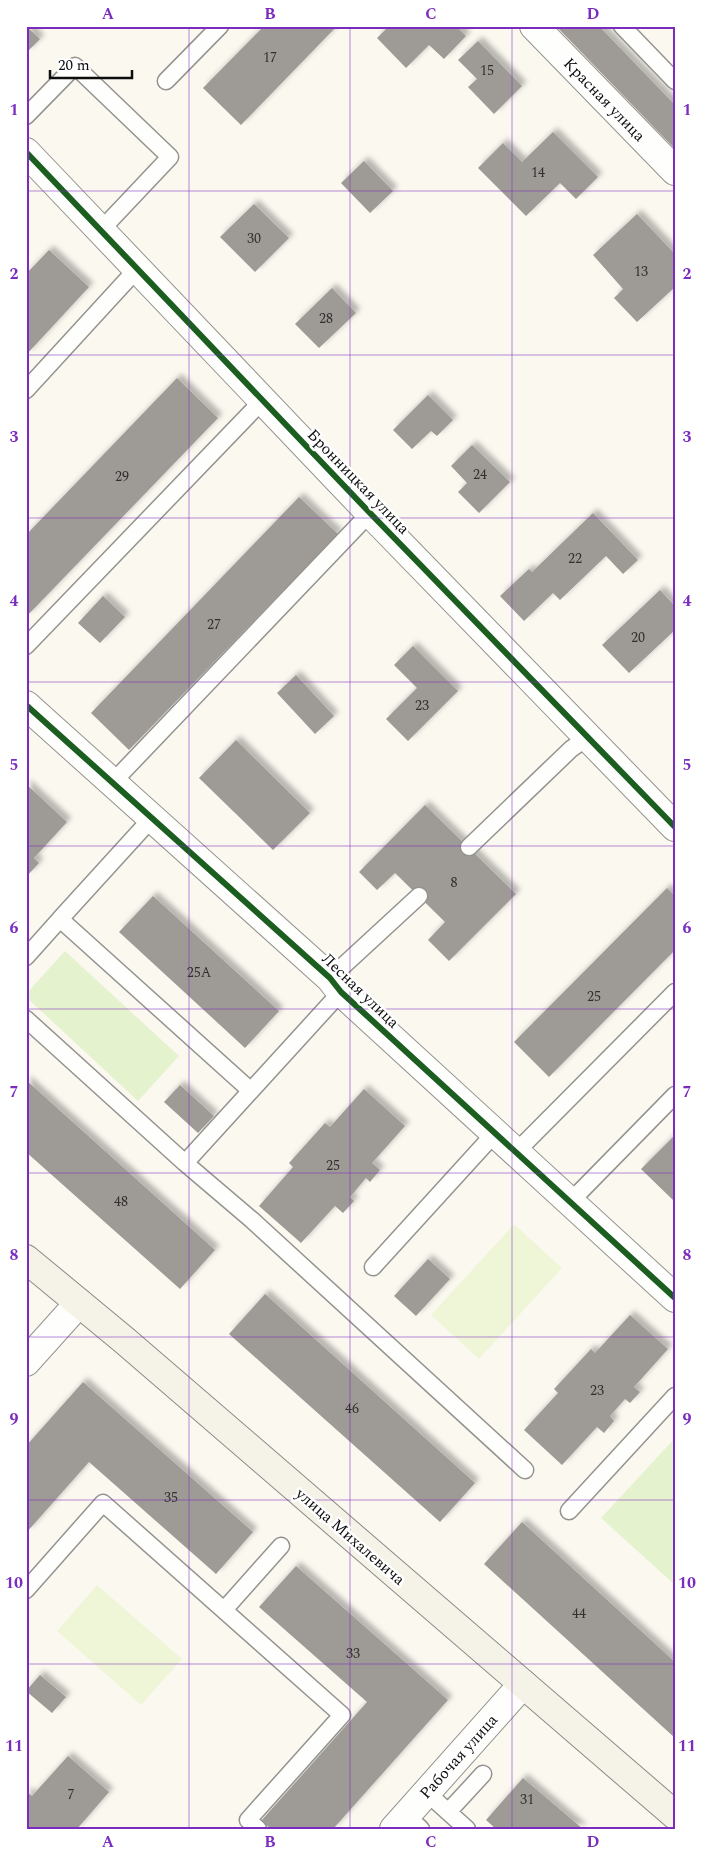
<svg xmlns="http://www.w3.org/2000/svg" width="701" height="1855" viewBox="0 0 701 1855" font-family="Spectral,serif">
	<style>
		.green { fill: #e5f2ce }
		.pitch { fill: #eff6d8 }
		.building { fill: #9e9a96; filter: url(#shadow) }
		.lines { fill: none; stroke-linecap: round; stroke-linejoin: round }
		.lane-casing { stroke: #94938f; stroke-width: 19 }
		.street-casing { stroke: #94938f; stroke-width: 30 }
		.secondary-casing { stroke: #8b8986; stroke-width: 30 }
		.lane { stroke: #fefefd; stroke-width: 16 }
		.street { stroke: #fefefd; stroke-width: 28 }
		.secondary { stroke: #f5f3e8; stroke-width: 28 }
		.cycleway-casing { stroke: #fff; stroke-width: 9 }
		.cycleway { stroke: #1b5e20; stroke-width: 6 }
		.grid { fill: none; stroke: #7b2cbf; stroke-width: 1; stroke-opacity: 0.55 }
		.labels { text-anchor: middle; stroke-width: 5; stroke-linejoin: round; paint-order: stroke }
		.number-label { font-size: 14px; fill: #31302f }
		.street-label { font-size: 16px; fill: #0d0d0d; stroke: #fff }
		.neatline { fill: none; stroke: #7b2cbf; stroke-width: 2 }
		.grid-label { font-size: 16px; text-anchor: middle; font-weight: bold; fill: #7b2cbf }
	</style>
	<defs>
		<filter id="shadow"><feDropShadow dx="4.5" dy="-4.5" stdDeviation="2.5" flood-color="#0004"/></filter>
	</defs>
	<rect width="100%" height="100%" fill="#fbf8f0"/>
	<path class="green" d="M65,951L179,1056L138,1101L26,997V994Z
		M675,1438V1585L601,1518Z"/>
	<path class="pitch" d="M514,1224L562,1268L479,1359L431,1315Z
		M97,1585L182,1659L141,1705L57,1631Z"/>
	<path class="building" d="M26,26L40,39L26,53Z
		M264,26H337L241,125L203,88Z
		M389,26H456L466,36L444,59L429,45L406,68L377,38Z
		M556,26H599L675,105V149Z
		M478,41L522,86L494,114L468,87L477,79L458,60Z
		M553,132L598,177L576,199L560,183L526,216L478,168L503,143L522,162Z
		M364,161L393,191L370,213L341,183Z
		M254,204L289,238L255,272L220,237Z
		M637,214L675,254V287L637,322L614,298L623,289L593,255Z
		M49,250L89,287L26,355V274Z
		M332,288L356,313L319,348L295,324Z
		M177,378L218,418L26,617V535Z
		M428,395L453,420L437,436L431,431L412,449L393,430Z
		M472,445L510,482L479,513L458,492L467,483L451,466Z
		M299,497L338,534L129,750L91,713Z
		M593,513L638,560L623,574L606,556L560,600L553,593L524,621L500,596L529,569L532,572Z
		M660,590L675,606V630L629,673L602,645Z
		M103,596L125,617L100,643L78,623Z
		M413,646L458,691L408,741L386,719L417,688L394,665Z
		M296,675L334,716L315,734L277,693Z
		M236,740L310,813L273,850L199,778Z
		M26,784L67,822L34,858L39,863L27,876Z
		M425,805L516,894L449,961L428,940L445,922L395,873L377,890L359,872Z
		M667,888L675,896V950L549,1077L514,1042Z
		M153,896L279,1011L245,1048L119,932Z
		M26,1080L215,1250L180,1289L26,1152Z
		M180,1085L214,1116L198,1133L164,1102Z
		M364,1089L405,1126L372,1163L380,1170L370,1182L366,1178L350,1197L354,1201L343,1213L335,1206L301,1243L259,1206L293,1167L289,1163L325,1123L330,1127Z
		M675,1135V1202L641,1169Z
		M428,1259L450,1279L416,1316L394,1296Z
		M265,1294L475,1483L440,1522L229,1334Z
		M630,1315L668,1349L634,1387L640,1392L630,1403L625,1399L610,1416L614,1421L604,1433L597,1427L562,1465L524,1430L558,1393L554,1389L591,1349L595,1353Z
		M83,1382L253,1532L216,1574L89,1462L26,1533V1446Z
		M522,1522L675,1662V1738L484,1564Z
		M296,1566L448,1700L333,1829H271L261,1821L367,1702L259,1607Z
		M40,1675L66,1697L52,1713L26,1691Z
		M68,1756L109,1792L77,1829H26V1791L32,1796Z
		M523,1778L583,1829H496L486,1820Z"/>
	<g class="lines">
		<defs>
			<path id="lane" d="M622,26L675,81
				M166,81L220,26
				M26,116L75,66L170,157L101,230
				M26,390L137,269
				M26,646L263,400
				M113,782L370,513
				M152,818L60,919L251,1091
				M469,847L571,749L588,737
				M26,957L60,919
				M330,978L419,896
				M26,1019L185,1163L341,992
				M516,1152L675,992
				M185,1163L252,1220L525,1470
				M570,1202L675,1095
				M373,1267L495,1133
				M569,1511L675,1396
				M26,1590L103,1503L342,1715L248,1820L258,1829
				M224,1610L281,1546
				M426,1792L467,1829
				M448,1812L483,1774
				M406,1815L421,1829"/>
			<path id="street" d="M534,26L675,171
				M26,152L370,513L675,827
				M26,705L330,978L341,992L675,1298
				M26,1362L79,1303
				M394,1829L523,1684"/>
			<path id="secondary" d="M26,1259L124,1340L675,1815"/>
		</defs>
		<use href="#lane" class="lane-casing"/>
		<use href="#street" class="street-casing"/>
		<use href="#secondary" class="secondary-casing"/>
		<use href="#lane" class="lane"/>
		<use href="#street" class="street"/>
		<use href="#secondary" class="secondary"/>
		<defs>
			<path id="cycleway" d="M26,152L370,513L675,827
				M26,705L330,978L341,992L675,1298"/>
		</defs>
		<use href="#cycleway" class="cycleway-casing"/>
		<use href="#cycleway" class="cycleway"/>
	</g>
	<path class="grid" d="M189,26V1829M350,26V1829M512,26V1829M26,191H675M26,355H675M26,518H675M26,682H675M26,846H675M26,1009H675M26,1173H675M26,1337H675M26,1500H675M26,1664H675"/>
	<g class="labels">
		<g class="number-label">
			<text x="270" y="62">17</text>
			<text x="487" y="75">15</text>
			<text x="538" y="177">14</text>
			<text x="254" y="243">30</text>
			<text x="641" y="276">13</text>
			<text x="326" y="323">28</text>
			<text x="480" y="479">24</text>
			<text x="122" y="481">29</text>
			<text x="575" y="563">22</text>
			<text x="214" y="629">27</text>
			<text x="638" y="642">20</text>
			<text x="422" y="710">23</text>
			<text x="454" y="887">8</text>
			<text x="199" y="977">25А</text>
			<text x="594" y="1001">25</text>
			<text x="333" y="1170">25</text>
			<text x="121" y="1206">48</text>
			<text x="597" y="1395">23</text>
			<text x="352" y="1413">46</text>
			<text x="171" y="1502">35</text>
			<text x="579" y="1618">44</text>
			<text x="353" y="1658">33</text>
			<text x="71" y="1799">7</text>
			<text x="527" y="1804">31</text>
		</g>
		<g class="street-label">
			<text transform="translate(605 99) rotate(46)" y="6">Красная улица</text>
			<text transform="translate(359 481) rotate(46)" y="6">Бронницкая улица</text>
			<text transform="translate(361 990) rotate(44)" y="6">Лесная улица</text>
			<text transform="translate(351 1536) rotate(41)" y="6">улица Михалевича</text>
			<text transform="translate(458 1756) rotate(-48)" y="6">Рабочая улица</text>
		</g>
	</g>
	<rect width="701" height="1855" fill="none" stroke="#ffffff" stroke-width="55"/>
	<path d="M50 70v8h82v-8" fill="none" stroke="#0d0d0d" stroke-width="2.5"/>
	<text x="58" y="70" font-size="15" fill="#0d0d0d" stroke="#ffffff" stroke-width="4" paint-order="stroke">20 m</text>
	<rect x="28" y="28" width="646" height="1800" class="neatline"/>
	<g class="grid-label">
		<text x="108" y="19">A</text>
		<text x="270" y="19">B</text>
		<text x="431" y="19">C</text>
		<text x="593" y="19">D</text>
		<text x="14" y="115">1</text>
		<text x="687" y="115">1</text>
		<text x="14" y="279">2</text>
		<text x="687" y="279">2</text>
		<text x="14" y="442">3</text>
		<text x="687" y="442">3</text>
		<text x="14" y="606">4</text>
		<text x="687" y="606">4</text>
		<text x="14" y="770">5</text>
		<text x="687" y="770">5</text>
		<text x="14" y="933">6</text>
		<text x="687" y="933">6</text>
		<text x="14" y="1097">7</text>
		<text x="687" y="1097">7</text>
		<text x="14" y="1260">8</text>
		<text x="687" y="1260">8</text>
		<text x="14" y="1424">9</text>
		<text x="687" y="1424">9</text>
		<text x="14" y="1588">10</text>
		<text x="687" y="1588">10</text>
		<text x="14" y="1751">11</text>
		<text x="687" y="1751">11</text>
		<text x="108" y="1847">A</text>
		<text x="270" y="1847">B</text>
		<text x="431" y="1847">C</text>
		<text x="593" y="1847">D</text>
	</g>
</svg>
